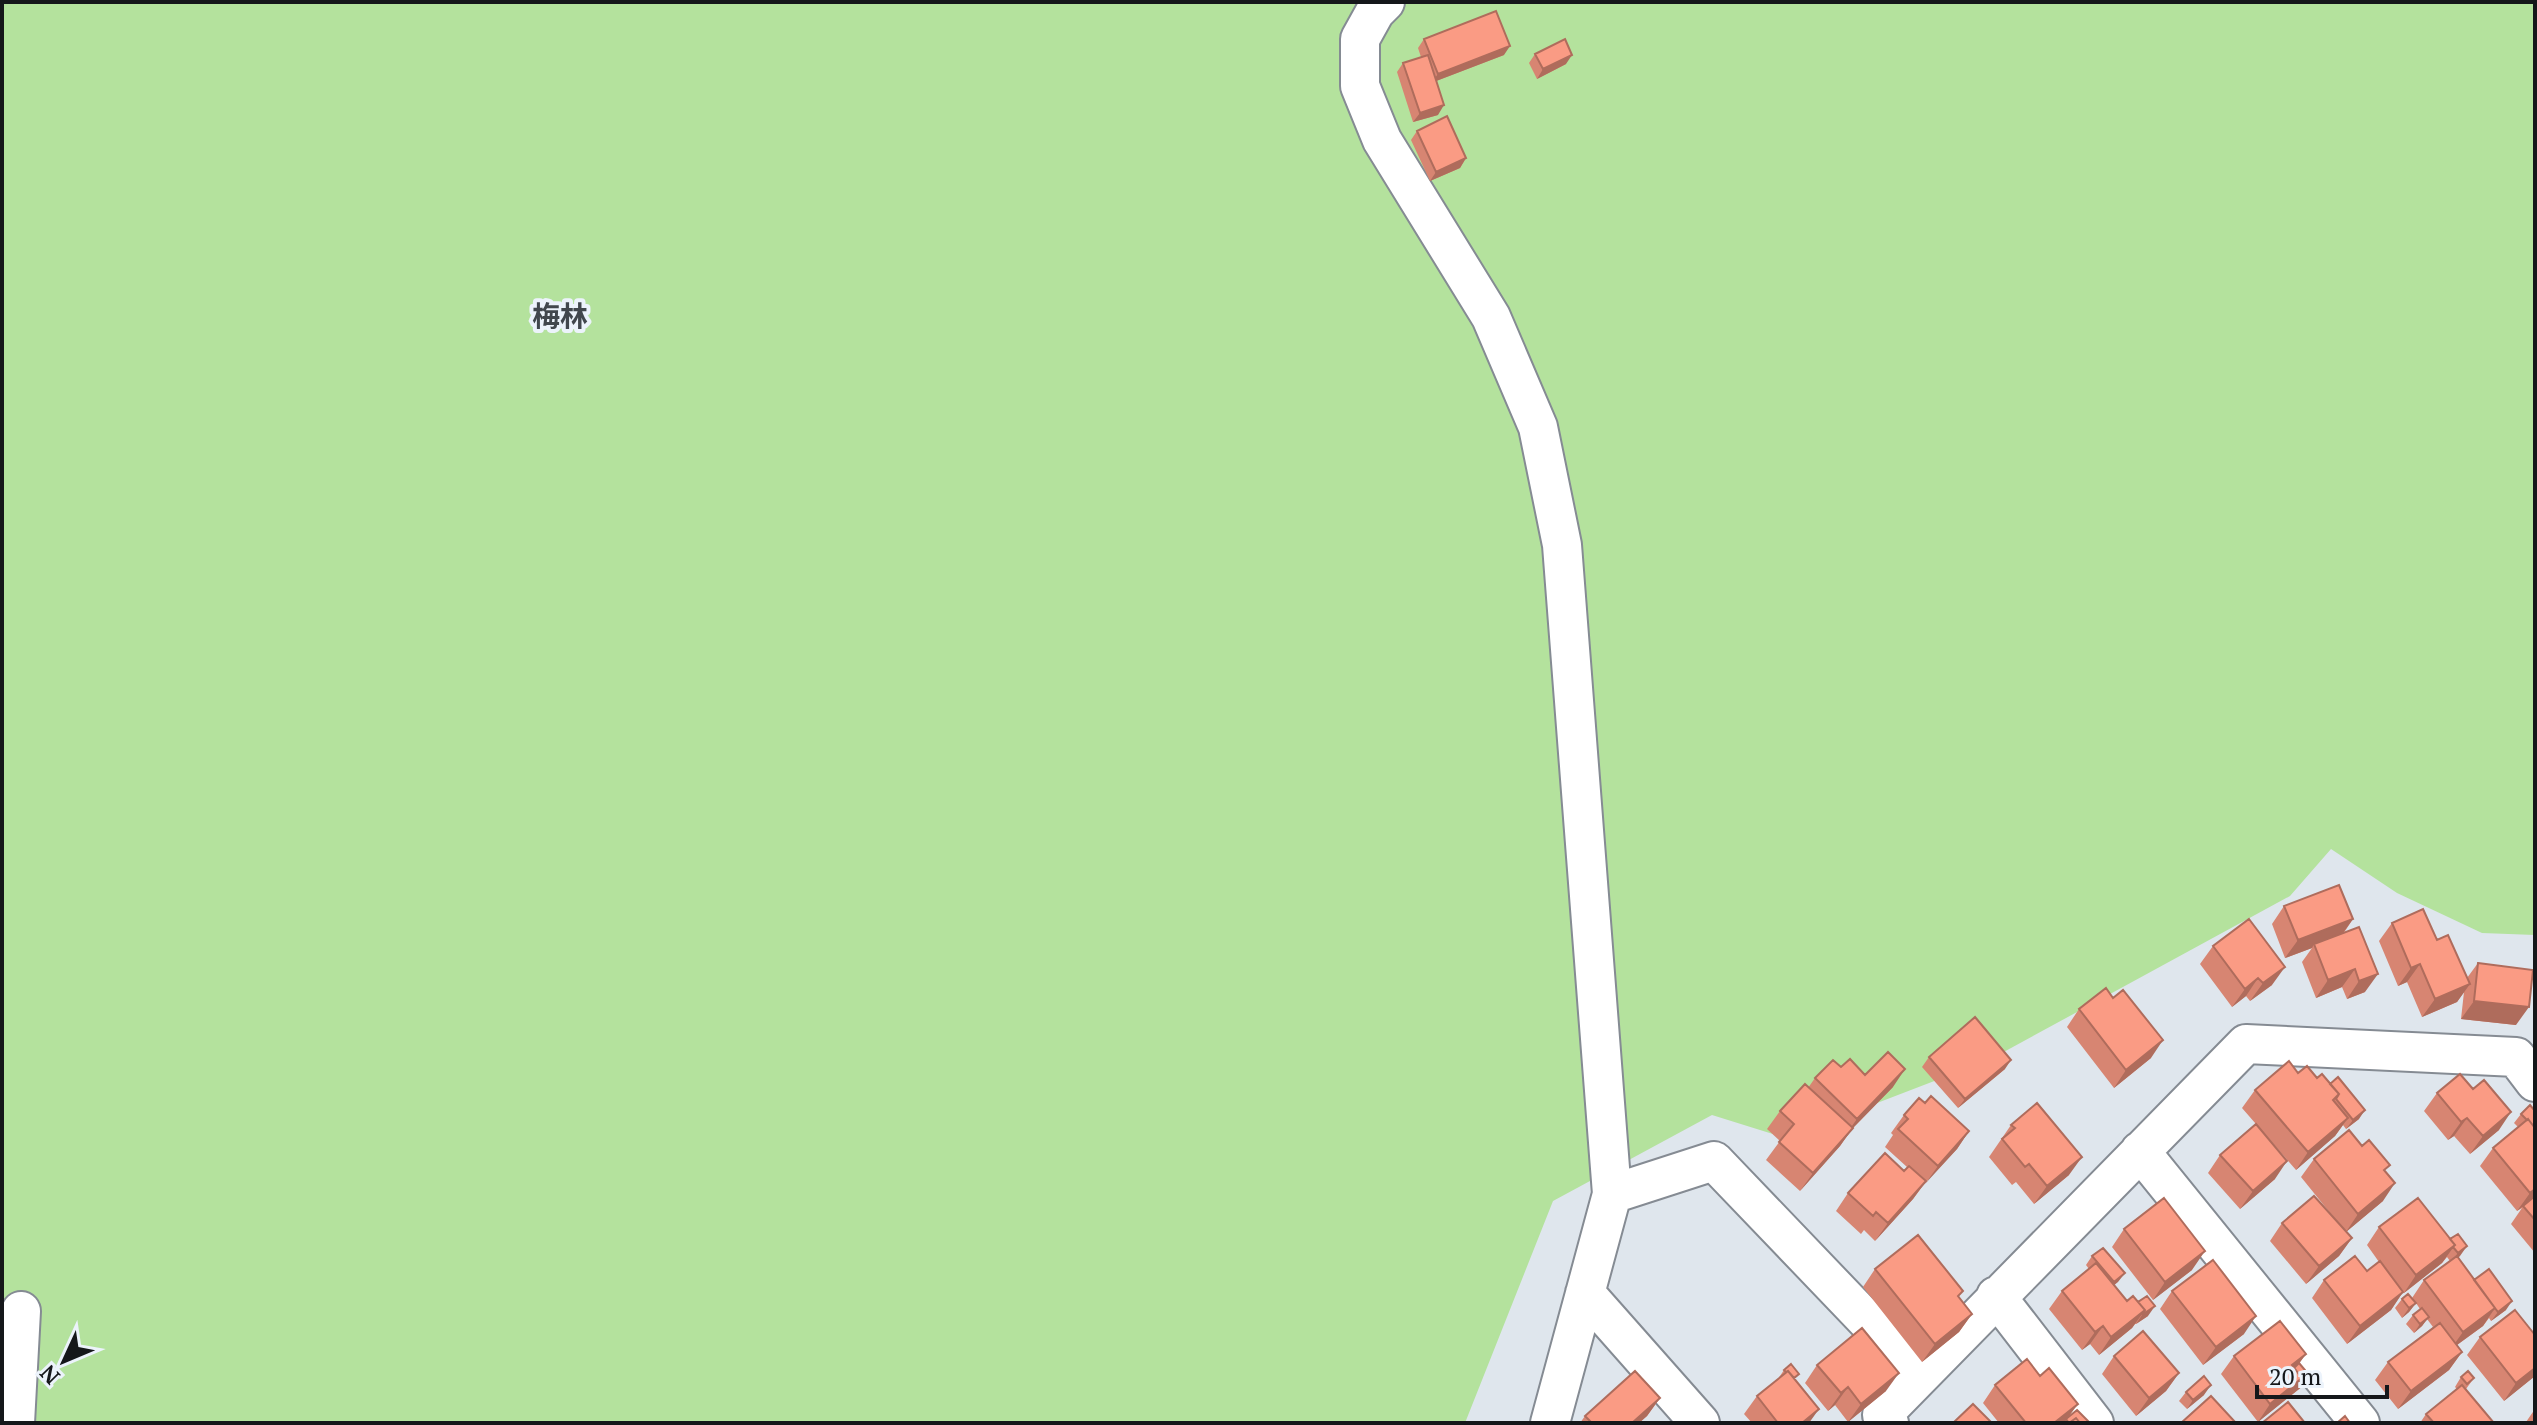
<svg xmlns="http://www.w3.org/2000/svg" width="2537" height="1425" viewBox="0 0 2537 1425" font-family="'PT Serif','Noto Sans JP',serif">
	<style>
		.green { fill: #b4e29d }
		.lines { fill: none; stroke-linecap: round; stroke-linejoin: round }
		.minor-casing { stroke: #858b93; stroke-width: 42 }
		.minor { stroke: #fff; stroke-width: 38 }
		.wall { fill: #d78572 }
		.shaded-wall { fill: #af6c5c }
		.building { fill: #fa9b84; stroke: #af6c5c; stroke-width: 2 }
		.labels { text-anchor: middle; stroke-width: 8; stroke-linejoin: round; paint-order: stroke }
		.quarter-label { font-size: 28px; font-weight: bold; fill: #41474d; stroke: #ecf3fb }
	</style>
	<rect width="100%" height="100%" fill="#dfe6ed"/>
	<path class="green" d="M2,2H2535V935L2482,933L2397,893L2331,849L2290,896L1989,1060L1786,1138L1712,1115L1553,1201L1465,1423H2Z"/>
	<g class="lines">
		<defs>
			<path id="minor" d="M1385,2L1375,12L1360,39V86L1382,140L1491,317L1538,427L1562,545L1612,1194
				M2140,1151L2360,1423
				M1585,1293L1700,1423
				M1996,1296L2094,1423
				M15,1423L21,1311
				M1550,1423L1612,1194L1714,1161L1920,1376
				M1889,1423L1882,1415L2246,1044L2516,1057L2535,1082"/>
		</defs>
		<use href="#minor" class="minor-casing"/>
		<use href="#minor" class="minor"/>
	</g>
	<path class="wall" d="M1424,39L1504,55L1436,81L1438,115L1413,122L1397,72L1403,63L1421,57L1418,48Z
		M1535,54L1566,64L1537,79L1529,63Z
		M1417,131L1466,158L1460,168L1430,181L1411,140Z
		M2284,906L2353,919L2343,934L2365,992L2347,999L2342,987L2316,998L2302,962L2312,948L2285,958L2272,924Z
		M2392,923L2437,940L2467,978L2478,963L2516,1025L2461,1019L2464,992L2457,1002L2422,1017L2407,982L2398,986L2379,941Z
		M2213,946L2272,985L2250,1001L2246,996L2232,1007L2200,964Z
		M2079,1009L2151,1058L2114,1088L2067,1027Z
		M1929,1057L2005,1069L1958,1108L1922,1067Z
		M1841,1067L1865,1075L1893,1087L1852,1129L1840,1146L1800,1191L1766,1160L1780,1141L1767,1129L1780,1111L1808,1088L1815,1078Z
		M2298,1073L2317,1078L2359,1119L2346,1129L2343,1125L2335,1136L2296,1170L2242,1108L2255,1090Z
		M2437,1093L2499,1130L2470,1154L2454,1136L2448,1140L2424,1111Z
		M1925,1103L1969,1131L1957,1149L1925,1183L1913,1199L1875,1241L1864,1230L1861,1234L1836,1211L1848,1193L1904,1171L1907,1167L1885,1147L1893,1135L1891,1133L1904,1115Z
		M2535,1111V1253L2511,1224L2522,1208L2517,1211L2480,1166L2493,1148L2518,1127L2514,1123L2521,1114Z
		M2011,1125L2069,1175L2034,1204L2016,1182L2012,1185L1989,1157Z
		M2220,1155L2275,1179L2240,1209L2208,1173Z
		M2314,1159L2385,1171L2383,1201L2346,1232L2352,1238L2339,1256L2306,1284L2270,1241L2282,1223L2339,1224L2301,1177Z
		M2418,1198L2460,1256L2457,1258L2474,1280L2506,1310L2491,1321L2489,1318L2483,1326L2457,1345L2462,1352L2449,1370L2398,1409L2375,1380L2388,1362L2433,1327L2427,1319L2422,1326L2414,1333L2406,1324L2413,1315L2420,1309L2416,1303L2409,1312L2402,1318L2395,1308L2402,1299L2412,1298L2424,1280L2450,1261L2447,1257L2442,1263L2404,1293L2403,1292L2391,1310L2347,1344L2312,1298L2324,1280L2367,1271L2379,1262L2367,1245L2379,1227Z
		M2124,1229L2192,1270L2153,1300L2112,1247Z
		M2092,1256L2125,1273L2114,1285L2127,1301L2148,1316L2136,1324H2135L2132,1328L2099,1355L2090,1344L2082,1350L2049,1309L2062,1291L2089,1269L2086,1265Z
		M1875,1269L1959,1297L1972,1314L1959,1332L1922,1362L1863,1287Z
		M2172,1291L2244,1334L2203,1365L2160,1309Z
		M2535,1335V1376L2504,1401L2467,1355L2480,1337Z
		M2306,1354L2299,1363L2310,1376L2304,1385L2258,1422L2221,1374L2234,1356Z
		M2114,1356L2179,1373L2166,1391L2136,1416L2102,1374Z
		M1817,1365L1886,1391L1848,1422L1835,1405L1828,1411L1805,1383Z
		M1784,1370L1795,1379L1809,1423H1752L1744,1414L1757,1396L1778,1379Z
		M2461,1377L2474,1378L2466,1389L2494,1423H2420L2426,1414L2457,1389L2455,1387Z
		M1995,1385L2068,1418L2088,1423H1999L1983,1403Z
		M2186,1392L2204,1395L2187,1409L2179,1401Z
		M1660,1398L1647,1416L1639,1423H1580L1585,1416Z
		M2535,1409V1423H2527L2526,1422Z"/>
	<path class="shaded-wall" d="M1510,46L1504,55L1431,83L1438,74Z
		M1572,55L1566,64L1537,79L1543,69Z
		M1444,105L1438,115L1413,122L1420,113Z
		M1466,158L1460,168L1430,181L1436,172Z
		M2353,919L2340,937L2314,944L2312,948L2285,958L2298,940Z
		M2420,964L2407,982L2398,986L2411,968Z
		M2285,967L2272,985L2250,1001L2263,983Z
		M2355,969L2342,987L2316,998L2328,980Z
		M2378,974L2365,992L2347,999L2359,981Z
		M2258,978L2246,996L2232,1007L2245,989Z
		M2470,984L2457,1002L2422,1017L2435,999Z
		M2474,1001L2529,1007L2516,1025L2461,1019Z
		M2163,1040L2151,1058L2114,1088L2126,1070Z
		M2011,1060L2005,1069L1958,1108L1965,1099Z
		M1905,1069L1893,1087L1852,1129L1840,1146L1800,1191L1813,1173L1844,1137L1857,1119Z
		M2365,1110L2359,1119L2346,1129L2353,1120Z
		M2511,1112L2499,1130L2470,1154L2483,1136Z
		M2348,1118L2335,1136L2296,1170L2308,1152Z
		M2467,1118L2454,1136L2448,1140L2461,1122Z
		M1969,1131L1957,1149L1925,1184L1938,1166Z
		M2082,1157L2069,1175L2034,1204L2047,1186Z
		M2287,1161L2275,1179L2240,1209L2253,1191Z
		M1926,1181L1913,1199L1875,1241L1888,1223Z
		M2395,1183L2383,1201L2346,1232L2358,1214Z
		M2535,1189V1197L2517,1211L2530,1193Z
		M2352,1238L2339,1256L2306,1284L2319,1266Z
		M2455,1245L2442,1263L2404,1293L2416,1275Z
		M2467,1246L2460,1256L2451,1262L2458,1253Z
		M2205,1251L2192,1270L2153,1300L2165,1282Z
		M2125,1273L2118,1282L2107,1291L2114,1282Z
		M2403,1292L2391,1310L2347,1344L2360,1326Z
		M2512,1301L2506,1310L2491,1321L2498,1312Z
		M2416,1303L2409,1312L2402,1318L2409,1308Z
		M2155,1306L2148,1316L2136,1324L2142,1315Z
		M2495,1308L2483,1326L2450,1350L2463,1332Z
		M2145,1310L2132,1328L2099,1355L2111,1337Z
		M1972,1314L1959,1332L1922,1362L1935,1344Z
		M2256,1316L2244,1334L2203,1365L2216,1347Z
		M2429,1317L2422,1326L2414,1333L2420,1324Z
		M2103,1326L2090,1344L2082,1350L2095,1332Z
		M2462,1352L2449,1370L2398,1409L2411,1391Z
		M2306,1354L2293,1372L2292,1365Z
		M2535,1368V1376L2504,1401L2516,1383Z
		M1899,1373L1886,1391L1848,1422L1861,1404Z
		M2179,1373L2166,1391L2136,1416L2149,1398Z
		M2310,1376L2304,1385L2258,1422L2270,1404L2302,1378Z
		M2211,1385L2204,1395L2187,1409L2193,1400Z
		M1848,1387L1835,1405L1828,1411L1841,1393Z
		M1660,1398L1647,1416L1639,1423H1632Z
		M2078,1404L2064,1423H2054Z
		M1819,1409L1809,1423H1802Z"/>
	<path class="building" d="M1496,11L1510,46L1438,74L1424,39Z
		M1565,39L1572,55L1543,69L1535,54Z
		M1428,55L1444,105L1420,113L1403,63Z
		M1447,116L1466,158L1436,172L1417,131Z
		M2339,885L2353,919L2298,940L2284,906Z
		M2423,909L2437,940L2448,935L2470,984L2435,999L2420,964L2411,968L2392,923Z
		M2249,919L2285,967L2263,983L2258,978L2245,989L2213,946Z
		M2359,927L2378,974L2359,981L2355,969L2328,980L2314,944Z
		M2478,963L2533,970L2529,1007L2474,1001Z
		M2106,988L2113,998L2123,990L2163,1040L2126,1070L2079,1009Z
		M1975,1017L2011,1060L1965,1099L1929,1057Z
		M1888,1052L1905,1069L1857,1119L1815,1078L1833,1060L1841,1067L1850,1059L1865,1075Z
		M2289,1061L2298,1073L2307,1066L2317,1078L2322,1074L2339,1094L2333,1100L2348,1118L2308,1152L2255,1090Z
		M2460,1074L2473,1089L2484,1080L2511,1112L2483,1136L2467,1118L2461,1122L2437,1093Z
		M2338,1077L2365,1110L2353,1120L2336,1099L2339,1094L2330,1084Z
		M1805,1084L1853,1128L1813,1173L1779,1142L1794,1124L1780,1111Z
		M1931,1096L1969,1131L1938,1166L1898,1129L1908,1119L1904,1115L1919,1098L1925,1103Z
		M2037,1103L2082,1157L2047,1186L2029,1164L2025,1167L2002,1139L2015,1128L2011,1125Z
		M2530,1105L2535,1111V1128L2528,1119L2527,1120L2521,1114Z
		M2528,1119L2535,1128V1189L2530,1193L2493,1148Z
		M2256,1124L2287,1161L2253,1191L2220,1155Z
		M2349,1130L2362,1146L2369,1140L2390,1165L2384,1170L2395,1183L2358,1214L2314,1159Z
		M1885,1153L1904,1171L1909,1166L1926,1181L1888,1223L1876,1212L1873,1216L1848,1193Z
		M2314,1196L2352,1238L2319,1266L2282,1223Z
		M2535,1196V1220L2523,1206Z
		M2164,1198L2205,1251L2165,1282L2124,1229Z
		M2418,1198L2455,1245L2416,1275L2379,1227Z
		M2458,1234L2467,1246L2458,1253L2453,1247L2455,1245L2450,1239Z
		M1918,1235L1963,1291L1958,1296L1972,1314L1935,1344L1875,1269Z
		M2103,1248L2125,1273L2114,1282L2092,1256Z
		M2355,1256L2367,1271L2380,1261L2403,1292L2360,1326L2324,1280Z
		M2457,1256L2495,1308L2463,1332L2424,1280Z
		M2213,1260L2256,1316L2216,1347L2172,1291Z
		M2096,1263L2127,1301L2133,1296L2145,1310L2111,1337L2103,1326L2095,1332L2062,1291Z
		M2489,1269L2512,1301L2498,1312L2474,1280Z
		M2408,1294L2416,1303L2409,1308L2402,1299Z
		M2147,1296L2155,1306L2142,1315L2145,1310L2138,1302Z
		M2422,1308L2429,1317L2420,1324L2413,1315Z
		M2515,1310L2535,1335V1368L2516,1383L2480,1337Z
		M2280,1321L2306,1354L2292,1365L2302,1378L2270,1404L2234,1356Z
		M2440,1323L2462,1352L2411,1391L2388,1362Z
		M1862,1328L1899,1373L1861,1404L1848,1387L1841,1393L1817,1365Z
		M2143,1331L2179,1373L2149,1398L2114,1356Z
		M2027,1359L2040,1376L2049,1368L2078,1404L2054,1423H2026L1995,1385Z
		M2299,1363L2310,1376L2296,1386L2302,1378L2294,1368Z
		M1791,1364L1799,1374L1794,1378L1788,1371L1786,1372L1784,1370Z
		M1635,1371L1660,1398L1632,1423H1592L1585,1416Z
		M1788,1371L1819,1409L1802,1423H1778L1757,1396Z
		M2468,1371L2474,1378L2467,1384L2461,1377Z
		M2204,1376L2211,1385L2193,1400L2186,1392Z
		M2462,1385L2494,1423H2434L2426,1414Z
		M2211,1396L2236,1423H2181Z
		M2288,1402L2305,1423H2262Z
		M1973,1404L1992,1423H1953Z
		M2077,1410L2089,1422L2088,1423H2080L2076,1418L2069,1423L2066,1419Z
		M2345,1416L2350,1423H2337Z
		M2076,1418L2080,1423H2069Z"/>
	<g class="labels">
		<g class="quarter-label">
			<text x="560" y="326">梅林</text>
		</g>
	</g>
	<rect width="2537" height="1425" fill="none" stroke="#15171a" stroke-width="8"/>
	<g transform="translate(64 1361) rotate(226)" stroke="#ecf3fb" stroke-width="6" paint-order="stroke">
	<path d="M0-6L14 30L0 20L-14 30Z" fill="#15171a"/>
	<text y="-12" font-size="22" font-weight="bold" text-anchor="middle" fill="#15171a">N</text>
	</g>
	<path d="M2257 1385v12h130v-12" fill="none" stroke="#15171a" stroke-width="4"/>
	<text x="2269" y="1385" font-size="24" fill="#15171a" stroke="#ecf3fb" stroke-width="6" paint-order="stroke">20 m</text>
</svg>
